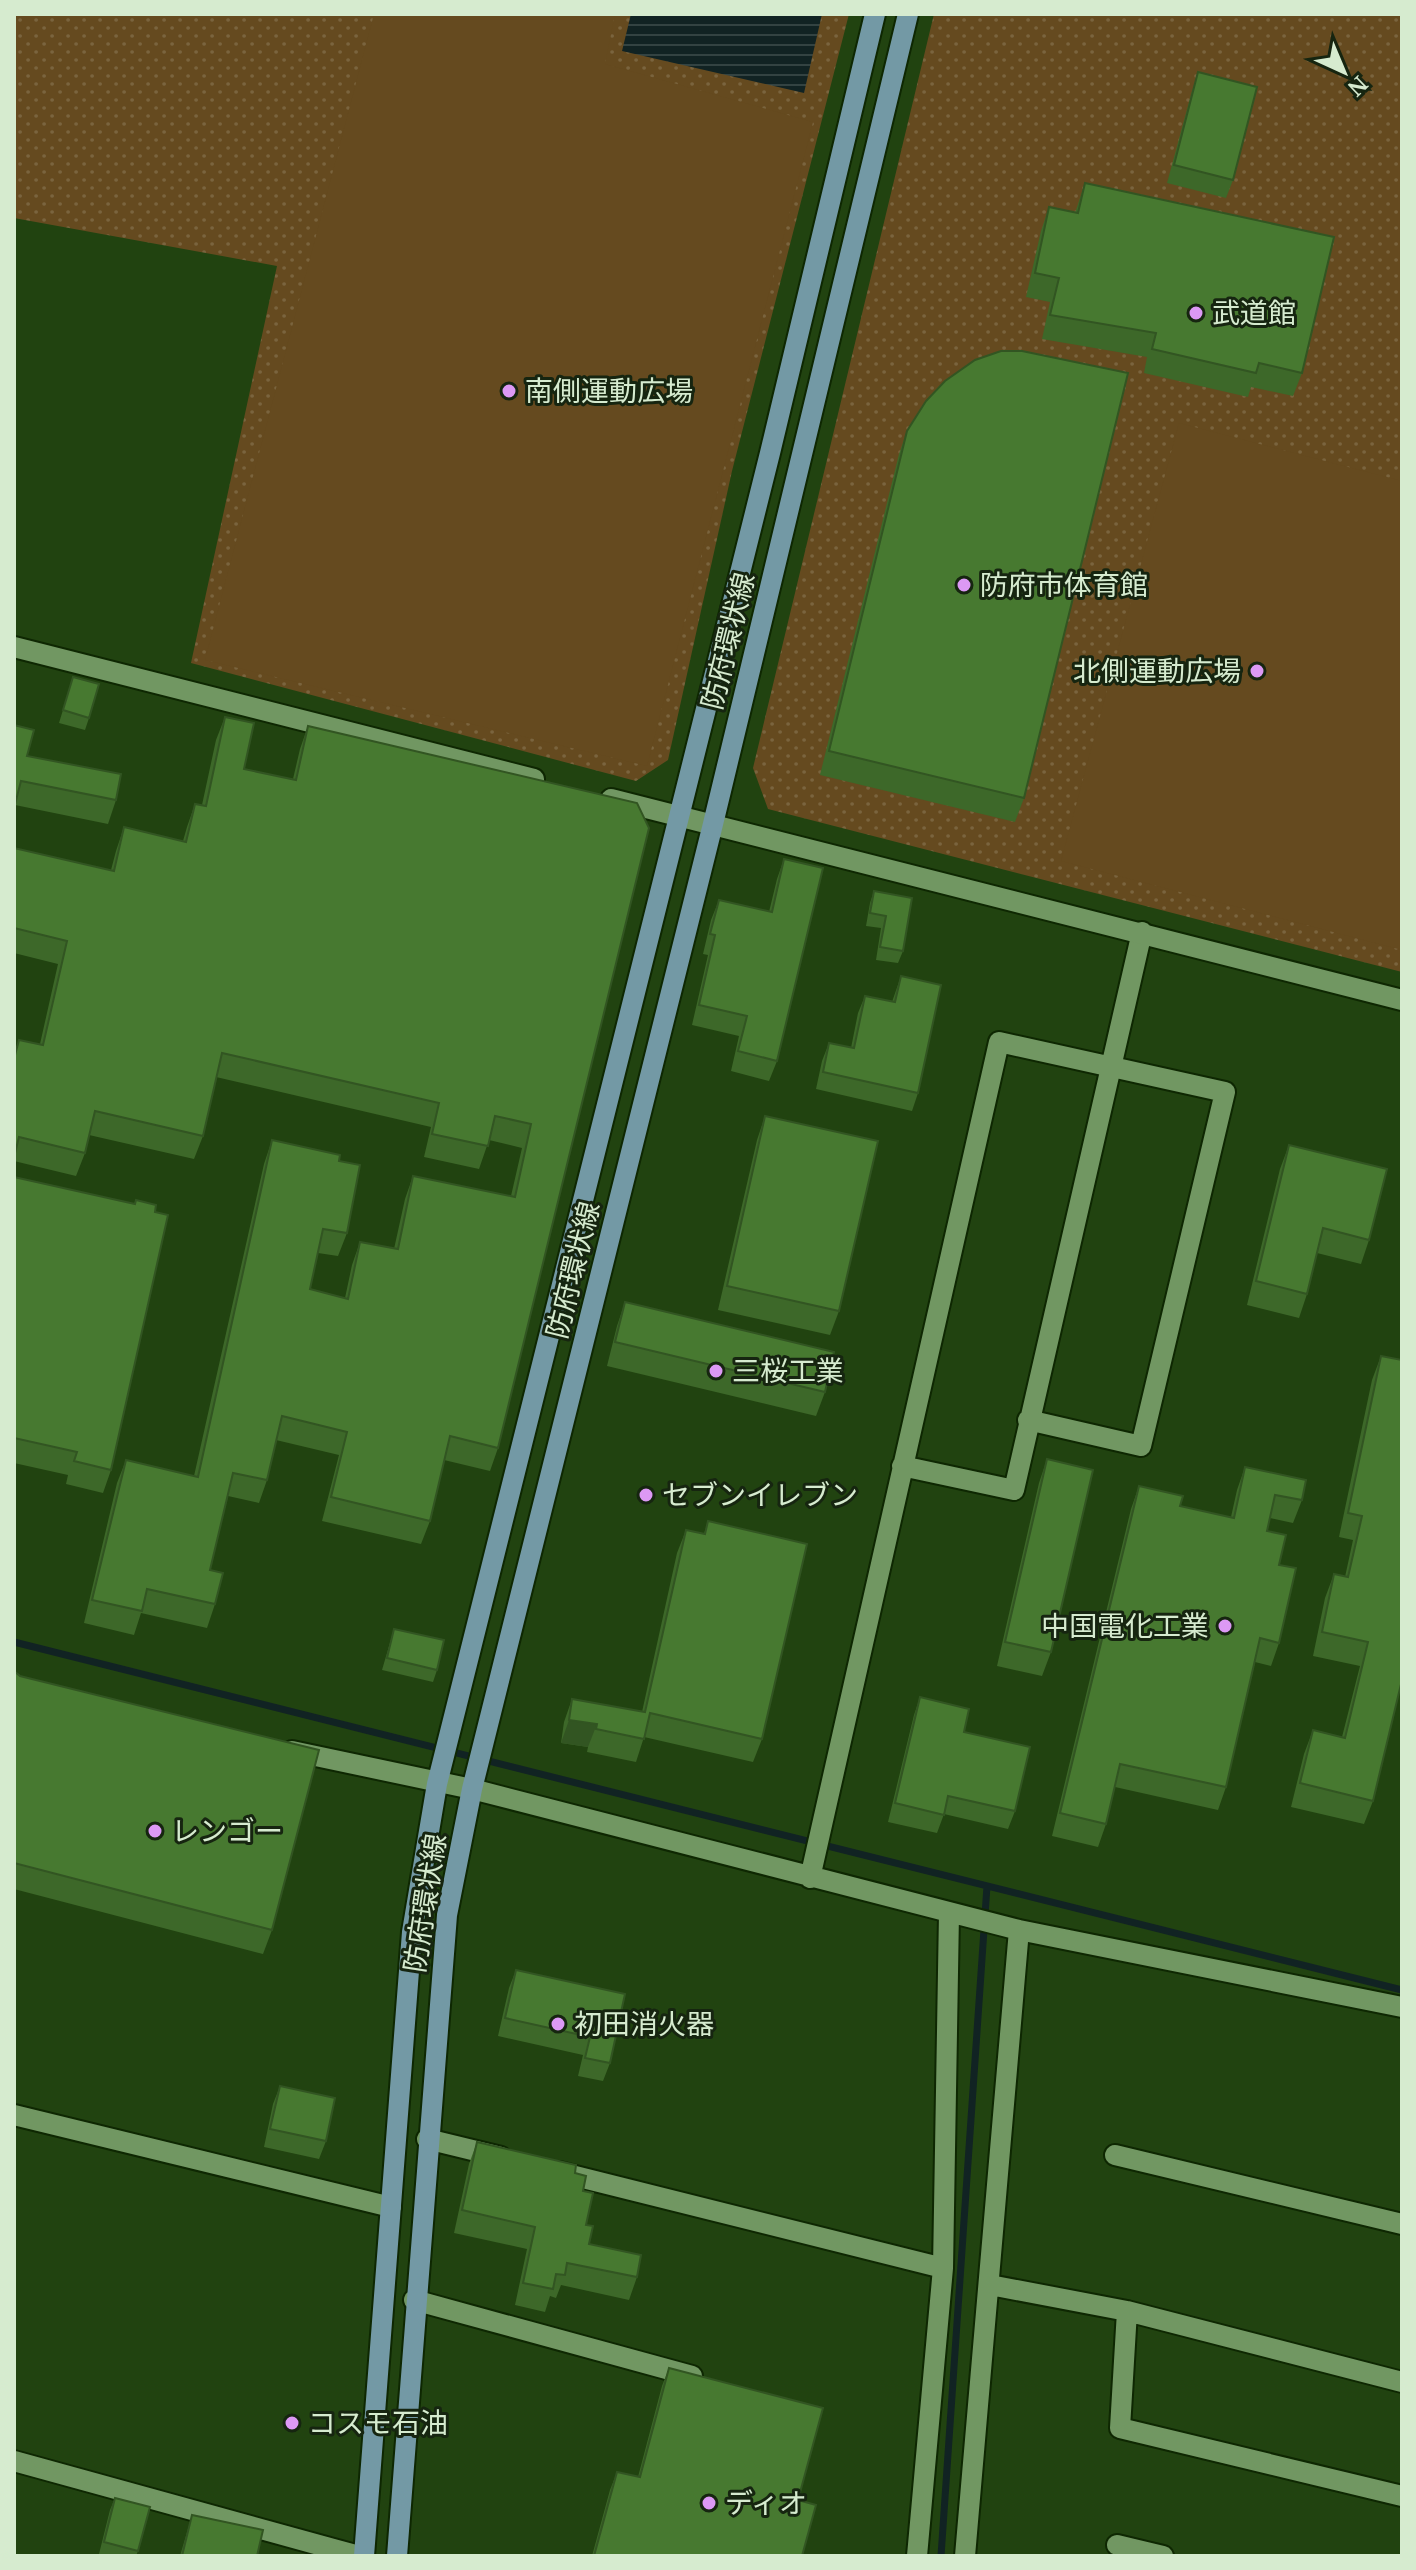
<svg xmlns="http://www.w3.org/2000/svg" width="1416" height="2570" viewBox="0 0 1416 2570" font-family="'Noto Serif','Noto Sans JP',serif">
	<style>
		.park { fill: url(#park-dots) }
		.pitch { fill: #654a1f }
		.water { fill: url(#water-rules) }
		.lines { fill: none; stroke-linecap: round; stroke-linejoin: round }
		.stream { stroke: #112323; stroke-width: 7 }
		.street-casing { stroke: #0e2702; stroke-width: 24 }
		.secondary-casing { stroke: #0e2702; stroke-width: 24 }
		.primary-casing { stroke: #0e2702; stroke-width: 24 }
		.street { stroke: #719762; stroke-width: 20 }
		.secondary { stroke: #719762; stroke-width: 20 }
		.primary { stroke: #7399a5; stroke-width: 20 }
		.wall { fill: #3d6829 }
		.shaded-wall { fill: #325522 }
		.building { fill: #477930; stroke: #325522; stroke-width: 2 }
		.poi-dot { fill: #dc99f4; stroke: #162510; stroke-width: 3 }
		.labels { text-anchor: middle; stroke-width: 6; stroke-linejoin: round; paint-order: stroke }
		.poi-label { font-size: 28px; fill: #d6ebcf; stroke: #162510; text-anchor: start }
		.street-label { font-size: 28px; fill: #d6ebcf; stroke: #162510 }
	</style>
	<defs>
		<pattern id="park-dots" width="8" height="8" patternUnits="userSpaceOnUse" patternTransform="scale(2)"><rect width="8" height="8" fill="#654a1f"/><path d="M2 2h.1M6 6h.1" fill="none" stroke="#7a643e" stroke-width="1.8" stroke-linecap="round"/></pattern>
		<pattern id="water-rules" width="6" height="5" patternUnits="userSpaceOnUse" patternTransform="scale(2)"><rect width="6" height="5" fill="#112323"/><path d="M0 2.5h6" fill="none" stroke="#334342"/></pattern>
	</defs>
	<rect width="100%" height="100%" fill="#214310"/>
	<path class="park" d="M14,14H849L732,471L668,760L636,781L191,663L277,266L14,218Z
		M934,14H1402V972L768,809L753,768Z"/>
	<path class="pitch" d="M374,14H615L605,64L813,122L647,766L205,660Z
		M1179,423L1402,481V950L1061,861Z"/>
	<path class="water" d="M631,14H822L804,93L622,51Z"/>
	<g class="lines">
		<path class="stream" d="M14,1642L1402,1990
			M941,2556L987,1886"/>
		<defs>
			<path id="street" d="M902,1466L1014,1490L1142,932
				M292,1751L472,1789L1019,1930L1402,2007
				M810,1878L999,1042L1225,1092L1141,1446L1028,1420
				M14,2115L391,2207
				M427,2139L501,2157
				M1115,2155L1402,2224
				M559,2172L943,2268
				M990,2285L1127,2311L1402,2382
				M414,2300L692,2376
				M1127,2311L1120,2428L1402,2496
				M14,2461L359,2556
				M1117,2545L1163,2556
				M917,2556L943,2268L949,1913
				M965,2556L1019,1930"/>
			<path id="secondary" d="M14,647L534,779
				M611,799L1402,1000"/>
			<path id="primary" d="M364,2556L412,1932L437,1784L770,453L875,14
				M397,2556L447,1915L472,1789L713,824L908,14"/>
		</defs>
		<use href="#street" class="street-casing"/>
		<use href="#secondary" class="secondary-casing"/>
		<use href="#primary" class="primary-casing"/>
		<use href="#street" class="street"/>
		<use href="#secondary" class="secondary"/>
		<use href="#primary" class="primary"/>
	</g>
	<path class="wall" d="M1198,72L1233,180L1226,198L1167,183L1192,91Z
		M1085,183L1302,373L1293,396L1251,387L1248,397L1144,373L1147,357L1042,339L1050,302L1026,297L1041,231L1049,207L1075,213Z
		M907,431L1024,798L1015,822L820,775L899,454Z
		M73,677L89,718L85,730L59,723Z
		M225,717L244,769L293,779L300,749L308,726L637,803L498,1448L490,1471L444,1460L430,1521L421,1544L322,1521L339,1455L276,1440L267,1480L259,1503L228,1496L210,1570L215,1604L207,1628L141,1613L134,1635L84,1623L117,1483L126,1460L194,1476L264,1164L272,1140L339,1161L347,1233L338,1256L318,1253L310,1289L345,1298L352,1265L360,1242L394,1249L405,1199L413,1176L511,1196L522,1148L489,1140L479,1169L424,1157L431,1127L216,1077L203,1136L194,1159L89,1135L85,1153L76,1176L14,1161V1053L19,1040L40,1044L58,964L14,953V848L111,870L116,851L124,827L183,841L187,827L195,804L202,805L216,740Z
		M27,756L116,800L108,824L15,805Z
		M784,859L777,1061L769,1081L731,1071L739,1036L692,1025L708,955L703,954L711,920L719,900L769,912L777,879Z
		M874,891L903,951L898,963L876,960L881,928L866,926L870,903Z
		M901,976L918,1093L912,1111L816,1089L822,1061L829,1043L851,1048L858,1013L865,996L892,1002Z
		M765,1116L839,1311L830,1335L718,1310L757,1140Z
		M1289,1145L1369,1240L1361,1264L1317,1253L1307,1294L1299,1318L1247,1305L1280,1169Z
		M14,1177L111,1470L103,1493L66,1484L68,1475L14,1463Z
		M625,1302L825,1392L816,1416L607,1366L617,1326Z
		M1381,1356L1373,1801L1364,1824L1291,1807L1304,1754L1313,1730L1342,1737L1360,1666L1313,1656L1325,1598L1334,1574L1345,1577L1353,1540L1339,1537L1372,1380Z
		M1047,1459L1051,1652L1042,1676L997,1666L1039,1483Z
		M1245,1467L1302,1500L1293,1523L1270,1518L1267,1531L1279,1565V1643L1271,1666L1255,1662L1226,1787L1218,1810L1115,1787L1106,1824L1098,1847L1052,1836L1131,1509L1139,1486L1180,1506L1231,1517L1237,1490Z
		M708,1521L762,1739L753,1762L644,1737L636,1762L587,1752L588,1747L561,1743L564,1722L572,1699L642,1712L677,1553L686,1530L704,1534Z
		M394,1629L437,1670L433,1682L382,1670Z
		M14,1671L272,1930L263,1954L14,1889Z
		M920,1697L964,1732L1015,1811L1008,1829L944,1814L937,1833L888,1822L914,1715Z
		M516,1970L625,1994L610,2063L603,2081L578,2076L583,2055L498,2036L509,1988Z
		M280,2086L326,2141L319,2159L264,2147L273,2104Z
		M477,2142L575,2173L583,2191L589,2244L637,2277L629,2300L561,2285L556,2298L550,2296L545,2312L515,2305L527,2249L454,2233L469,2164Z
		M669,2368L798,2500L802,2556H592L610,2490L617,2472L638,2477L662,2386Z
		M115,2498L138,2551L136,2556H106L99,2554L110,2510Z
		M192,2515L257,2556H180Z"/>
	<path class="shaded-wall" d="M569,1720L597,1724L588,1747L561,1743Z"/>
	<path class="building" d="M1198,72L1257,87L1233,180L1174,165Z
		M1085,183L1334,237L1302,373L1259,363L1256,373L1152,349L1156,333L1050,315L1059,278L1035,273L1049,207L1078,213Z
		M1001,351H1022L1128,373L1024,798L829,751L907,431L926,401L945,381L975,360Z
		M73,677L99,684L89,718L63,710Z
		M225,717L254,723L244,769L296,780L308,726L637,803L649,828L498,1448L450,1436L430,1521L331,1497L347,1432L282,1416L267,1480L233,1473L210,1570L223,1573L215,1604L147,1589L142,1611L92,1600L126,1460L198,1477L272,1140L340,1155L339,1161L360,1165L347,1233L323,1229L310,1289L348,1299L360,1242L398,1249L413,1176L515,1197L531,1124L495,1116L488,1146L432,1134L439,1103L222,1053L203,1136L95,1111L85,1153L19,1137L14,1157V1059L19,1040L43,1045L67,941L14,928V848L114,871L124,827L186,842L195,804L206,806Z
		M14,725L34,730L27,756L121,774L116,800L21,781L14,808Z
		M784,859L823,868L777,1061L738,1051L747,1016L699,1005L715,935L710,934L719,900L772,912Z
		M874,891L912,898L903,951L880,947L886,916L870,913Z
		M901,976L941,985L918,1093L823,1072L829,1043L854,1048L865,996L895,1002Z
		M765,1116L878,1141L839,1311L727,1286Z
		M1289,1145L1387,1169L1369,1240L1323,1228L1307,1294L1256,1281Z
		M14,1177L135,1204L136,1200L156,1205L155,1212L168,1215L111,1470L74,1461L77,1452L14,1438Z
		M625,1302L834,1352L825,1392L615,1342Z
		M1381,1356L1402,1360V1680L1373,1801L1300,1783L1313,1730L1345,1738L1368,1642L1322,1632L1334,1574L1348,1577L1362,1516L1348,1513Z
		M1047,1459L1093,1470L1051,1652L1005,1642Z
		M1245,1467L1306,1480L1302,1500L1275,1495L1267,1531L1286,1535L1279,1565L1296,1568L1279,1643L1260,1638L1226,1787L1120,1764L1106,1824L1060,1813L1139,1486L1183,1496L1180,1506L1234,1518Z
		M708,1521L807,1544L762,1739L650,1713L644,1739L596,1729L597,1724L569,1720L572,1699L645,1712L686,1530L705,1534Z
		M394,1629L444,1640L437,1670L387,1658Z
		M14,1671L20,1676L319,1750L272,1930L14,1863Z
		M920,1697L969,1709L964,1732L1030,1747L1015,1811L948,1796L944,1815L895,1803Z
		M516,1970L625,1994L610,2063L585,2058L590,2037L505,2018Z
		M280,2086L335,2098L326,2141L270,2129Z
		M477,2142L576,2165L575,2173L586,2176L583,2191L593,2193L586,2225L593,2226L589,2244L641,2255L637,2277L567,2263L565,2275L556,2274L553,2289L523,2283L535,2227L462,2210Z
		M669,2368L823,2408L798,2500L816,2505L802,2556H594L617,2472L640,2477Z
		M115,2498L150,2507L138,2551L104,2542Z
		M192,2515L263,2530L257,2556H182Z"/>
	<g class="poi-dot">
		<circle cx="1196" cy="313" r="8"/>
		<circle cx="509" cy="391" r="8"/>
		<circle cx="964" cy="585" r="8"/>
		<circle cx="1257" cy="671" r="8"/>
		<circle cx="716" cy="1371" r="8"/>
		<circle cx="646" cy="1495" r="8"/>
		<circle cx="1225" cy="1626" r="8"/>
		<circle cx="155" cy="1831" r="8"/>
		<circle cx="558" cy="2024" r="8"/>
		<circle cx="292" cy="2423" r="8"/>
		<circle cx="709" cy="2503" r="8"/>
	</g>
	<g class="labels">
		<g class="poi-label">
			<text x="1212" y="323">武道館</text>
			<text x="525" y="401">南側運動広場</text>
			<text x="980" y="595">防府市体育館</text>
			<text x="1241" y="681" text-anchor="end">北側運動広場</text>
			<text x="732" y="1381">三桜工業</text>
			<text x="662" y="1505">セブンイレブン</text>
			<text x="1209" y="1636" text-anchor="end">中国電化工業</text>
			<text x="171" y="1841">レンゴー</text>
			<text x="574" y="2034">初田消火器</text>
			<text x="308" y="2433">コスモ石油</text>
			<text x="725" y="2513">ディオ</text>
		</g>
		<g class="street-label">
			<text transform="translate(728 641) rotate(-76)" y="10">防府環状線</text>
			<text transform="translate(573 1270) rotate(-76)" y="10">防府環状線</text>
			<text transform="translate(425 1903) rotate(-81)" y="10">防府環状線</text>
		</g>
	</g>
	<rect width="1416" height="2570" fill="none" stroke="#d6ebcf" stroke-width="32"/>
	<g transform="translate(1344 72) rotate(136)" stroke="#162510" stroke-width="6" paint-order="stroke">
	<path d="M0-6L14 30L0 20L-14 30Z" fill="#d6ebcf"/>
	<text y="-12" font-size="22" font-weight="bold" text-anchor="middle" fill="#d6ebcf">N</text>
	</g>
</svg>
